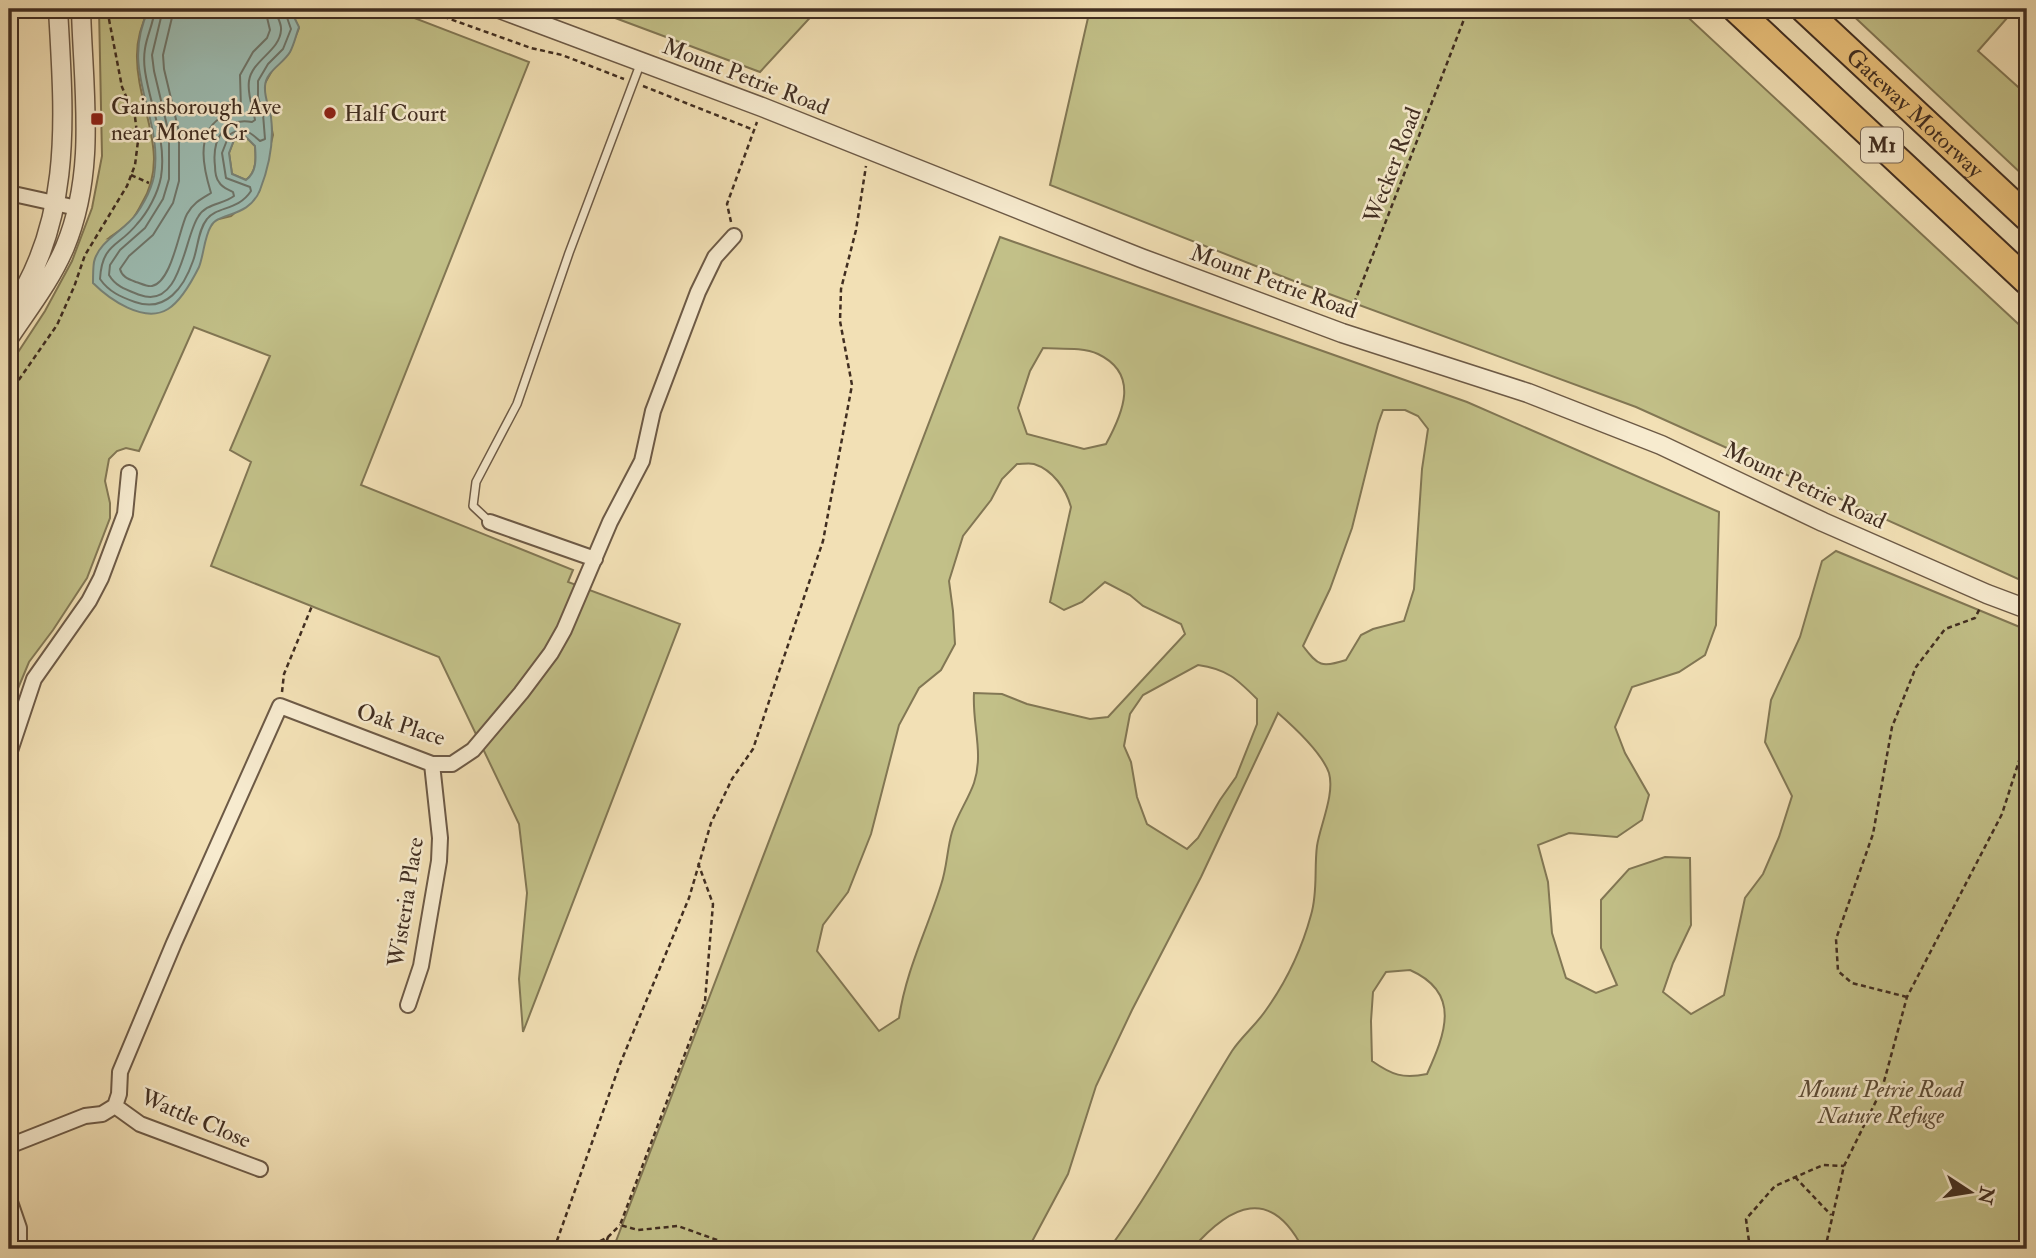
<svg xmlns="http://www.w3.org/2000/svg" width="2036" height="1258" viewBox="0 0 2036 1258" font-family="'IM FELL Double Pica',serif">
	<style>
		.green { fill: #c2c088; stroke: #827754; stroke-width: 2; fill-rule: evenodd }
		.water { fill: #9cbcb2; stroke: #788378; stroke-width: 2; fill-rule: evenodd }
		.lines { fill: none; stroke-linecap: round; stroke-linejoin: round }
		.shore { stroke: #6e756a; stroke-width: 2 }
		.service-casing { stroke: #6d5a46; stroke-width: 10 }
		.minor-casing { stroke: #6d5a46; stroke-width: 18 }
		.tertiary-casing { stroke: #6d5a46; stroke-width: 21 }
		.motorway-casing { stroke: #412e21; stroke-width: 30 }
		.path { stroke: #412e21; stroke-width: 2.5; stroke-dasharray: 5 3.5; stroke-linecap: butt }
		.service { stroke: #f7ebcf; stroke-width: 7 }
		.minor { stroke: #f7ebcf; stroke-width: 14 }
		.tertiary { stroke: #f7ebcf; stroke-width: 18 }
		.motorway { stroke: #e9c07a; stroke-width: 26 }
		.poi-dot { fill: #8f2418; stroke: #f7ebcf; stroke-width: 2.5 }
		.labels { text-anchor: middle; stroke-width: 5; stroke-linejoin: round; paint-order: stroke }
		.shield { fill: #f7ebcf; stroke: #786755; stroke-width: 2 }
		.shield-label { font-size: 21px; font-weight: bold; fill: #412e21 }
		.street-label { font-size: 23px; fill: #412e21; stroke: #f7ebcf }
		.poi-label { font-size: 23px; fill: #412e21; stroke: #f7ebcf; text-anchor: start }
		.park-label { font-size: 23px; font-style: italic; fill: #5b4b36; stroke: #f7ebcf }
	</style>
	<rect width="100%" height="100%" fill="#f2e0b5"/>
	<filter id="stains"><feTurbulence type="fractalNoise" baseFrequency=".00286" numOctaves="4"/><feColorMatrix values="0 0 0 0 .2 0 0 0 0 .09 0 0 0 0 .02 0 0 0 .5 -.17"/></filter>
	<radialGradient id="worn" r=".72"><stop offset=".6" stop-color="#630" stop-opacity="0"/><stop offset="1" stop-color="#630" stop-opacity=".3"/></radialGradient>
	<path class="green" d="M99,9H149C142,23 137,40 137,55C136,106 172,154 142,203C139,209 135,216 131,221C124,228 116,233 109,238L210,227L215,220L231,216L259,192L273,135L265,96V83L273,69L289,53L299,28L290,9H391L529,62L361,485L573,570L568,582L680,624L523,1032L519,979L527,893L519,824L439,657L211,566L251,462L230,450L270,356L194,327L139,451L126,448L117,451L109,459L105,481L110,503V518L87,578L53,630L29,662L9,710V366L45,311L72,261L92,208L102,156Z
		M591,9H818L760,72Z
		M1090,9H1679L2027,332V583L1636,407L1294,281L1050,185Z
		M1846,9H2015L1978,51L2027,95V179Z
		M245,136L255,146C256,158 257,172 246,180L232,174L229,153L234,140Z
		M1000,237L1467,402L1719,512L1716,625L1705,655L1679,672L1632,687L1615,727L1625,753L1649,795L1642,820L1617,837L1569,833L1538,845L1548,882L1552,933L1566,978L1596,993L1617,985L1601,948V900L1629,869L1665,857L1690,858L1691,925L1673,963L1663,992L1691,1014L1724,995L1745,898L1763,874L1779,837L1792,796L1765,742L1771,700L1800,637L1822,561L1836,551L2027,630V1249H1303C1271,1186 1231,1204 1192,1249H1109C1155,1186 1191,1117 1232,1051C1242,1036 1256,1025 1266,1010C1286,982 1302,948 1311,915C1318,892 1314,869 1317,846C1320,826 1335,794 1329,773C1322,753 1294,727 1278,713L1201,877L1132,1010L1096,1086L1068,1174L1028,1249H613ZM1043,348C1059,349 1083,347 1098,354C1140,374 1123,413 1106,444L1084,449L1027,434L1018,408L1030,371ZM1405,410L1418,416L1428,429L1422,469L1414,589L1404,621L1373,629L1361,635L1346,660C1322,668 1318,666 1303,646L1330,589L1352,528L1378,424L1383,410ZM1017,464C1022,464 1030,463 1034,464C1053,470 1066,489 1071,507L1050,602L1064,610L1082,602L1105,582L1130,595L1143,606L1181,624L1185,634L1108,717L1090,719L1027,704L1002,694L974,693C972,724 984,753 974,783C968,800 957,815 952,832C947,849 947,868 941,885C927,930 906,970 899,1018L879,1031L817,951L823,925L848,892L871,834L899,725L919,688L941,670L955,644L953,611L949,581L963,536L991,500L1002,479ZM1198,665C1227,669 1237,679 1257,699V724L1236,777L1220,800L1198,838L1187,849L1147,824L1137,797L1131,762L1124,746L1130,714L1143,695ZM1410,970C1462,993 1445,1034 1427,1074C1403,1079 1392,1075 1372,1061L1371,1021L1373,992L1386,972Z"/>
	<path class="water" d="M149,9H290L299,27C296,35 294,45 290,52C283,64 266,71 265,86C264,97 269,106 271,117C274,141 269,167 260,190C249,218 218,212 211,226C204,238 204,254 199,267C192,281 181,301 168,309C144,324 109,299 93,283C93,276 93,268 94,262C98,244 117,234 129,222C140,212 151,191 154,176C164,115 118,72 149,9ZM245,136L255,146C256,158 257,172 246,180L232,174L229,153L234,140Z"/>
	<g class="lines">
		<path class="shore" d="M155,9C152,32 141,43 145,71C150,106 167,140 161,177C158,193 148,212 137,224C119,247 102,243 100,279C109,292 121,297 135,302C166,313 184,287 193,261C198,248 198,230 207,219C217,206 238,211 251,191L250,187L226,178L222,153L229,135C243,126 249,131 260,141L265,139L263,114L258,97V81L268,64L283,49L291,29L284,9
			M163,9L152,55L154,71L169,134V179L163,199L145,228L120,250L110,265L109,275C116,287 127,290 140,295C181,310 184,238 198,217C206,203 222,205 234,196L233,192C228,189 222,188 219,182C215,177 215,171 215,166C212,141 223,117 252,122L255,120C253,107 247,95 249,81C252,60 280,51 281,30C282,23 276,16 275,9
			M174,9L163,55L164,69L179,132V181L173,203L153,235L129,256L120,269C122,277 128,279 136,282C140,283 147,287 152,286C172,282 179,229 187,214C193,203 201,199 211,193C204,170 195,135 220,118C226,114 234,112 241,109L240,75L253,52L267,38L270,30L265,9"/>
		<defs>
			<path id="service" d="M490,522L473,506L476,482L517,404L569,253L641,62"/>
			<path id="minor" d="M9,193L77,208
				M490,522L595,559
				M9,754L34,679L89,601L101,578L125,514L129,473
				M408,1005L421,966L439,861L440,838L432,764
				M115,1106L140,1124L260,1169
				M9,1146L85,1116L102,1114L115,1106L119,1094L120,1072L174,943L280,706L432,764H452L473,750L521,693L551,653L564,630L610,522L642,461L653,411L698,292L715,257L734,236
				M9,1199L19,1228V1249"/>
			<path id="tertiary" d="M500,9L762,107L1141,258L1342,333L1528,393L1661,445L1823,522L1987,594L2027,609
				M9,314C74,220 64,116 58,9
				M9,338C29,308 51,280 65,247C97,170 83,89 81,9"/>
			<g id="motorway">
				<path d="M1736,9L2027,281"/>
				<path id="s1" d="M1804,9L2027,217"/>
			</g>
		</defs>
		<use href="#service" class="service-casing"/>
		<use href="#minor" class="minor-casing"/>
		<use href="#tertiary" class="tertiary-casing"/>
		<use href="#motorway" class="motorway-casing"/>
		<path class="path" d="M336,9L355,15L375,16L422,9L531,48L562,55L624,79
			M643,86L754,130
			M131,175L149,183
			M731,222L727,204L757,122
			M1348,319L1468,9
			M9,394L57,325L74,287L85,255L127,186L135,165L138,141L135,117L122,87L107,9
			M282,692L284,674L312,606
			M698,863L713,904L705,1001L620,1225L638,1230L678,1226L742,1249
			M1907,997L1852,983L1838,971L1836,939L1873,834L1892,727L1916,667L1945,629L1975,618L1980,608
			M1795,1177L1831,1215
			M554,1249L620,1064L689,898L711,823L732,779L753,749L823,541L852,385L840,321L841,289L856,230L866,166
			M585,1249L608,1237L620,1225
			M604,1249L608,1237
			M1750,1249L1746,1219L1775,1186L1823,1165L1844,1166
			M1825,1249L1844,1166L1882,1089L1907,997L2002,814L2027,736"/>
		<use href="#service" class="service"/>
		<use href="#minor" class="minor"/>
		<use href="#tertiary" class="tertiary"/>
		<use href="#motorway" class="motorway"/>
	</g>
	<g class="poi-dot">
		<circle cx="330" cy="113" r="7"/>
		<rect x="90" y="112" width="14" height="14" rx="3.5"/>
	</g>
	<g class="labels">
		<rect class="shield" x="1861" y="127.5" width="42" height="35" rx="5"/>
		<g class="shield-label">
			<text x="1882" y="152">M1</text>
		</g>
		<g class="street-label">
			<text transform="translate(746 76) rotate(21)" y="8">Mount Petrie Road</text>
			<text dy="8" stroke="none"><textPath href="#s1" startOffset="152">Gateway Motorway</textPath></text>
			<text transform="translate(1392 165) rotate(-69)" y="8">Wecker Road</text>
			<text transform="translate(1274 281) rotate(20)" y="8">Mount Petrie Road</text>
			<text transform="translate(1805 485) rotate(25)" y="8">Mount Petrie Road</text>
			<text transform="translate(401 724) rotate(18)" y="8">Oak Place</text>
			<text transform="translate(405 902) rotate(-81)" y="8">Wisteria Place</text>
			<text transform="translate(196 1118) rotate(23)" y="8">Wattle Close</text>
		</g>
		<g class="poi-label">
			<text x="111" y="114">Gainsborough Ave<tspan x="111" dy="26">near Monet Cr</tspan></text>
			<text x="344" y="121">Half Court</text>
		</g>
		<g class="park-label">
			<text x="1881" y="1097">Mount Petrie Road<tspan x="1881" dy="26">Nature Refuge</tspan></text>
		</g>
	</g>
	<rect width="2036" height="1258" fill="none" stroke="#f2e0b5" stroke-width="35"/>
	<rect x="10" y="10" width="2015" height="1237" fill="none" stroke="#412e21" stroke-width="3.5"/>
	<rect x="18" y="18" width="2001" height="1223" fill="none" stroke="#412e21" stroke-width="2"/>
	<g transform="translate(1970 1192) rotate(102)" stroke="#f7ebcf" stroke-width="5" paint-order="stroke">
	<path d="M0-5L12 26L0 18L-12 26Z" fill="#412e21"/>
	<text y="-10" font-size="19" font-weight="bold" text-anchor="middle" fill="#412e21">N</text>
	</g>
	<rect width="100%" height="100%" filter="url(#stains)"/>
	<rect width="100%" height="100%" fill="url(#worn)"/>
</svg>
